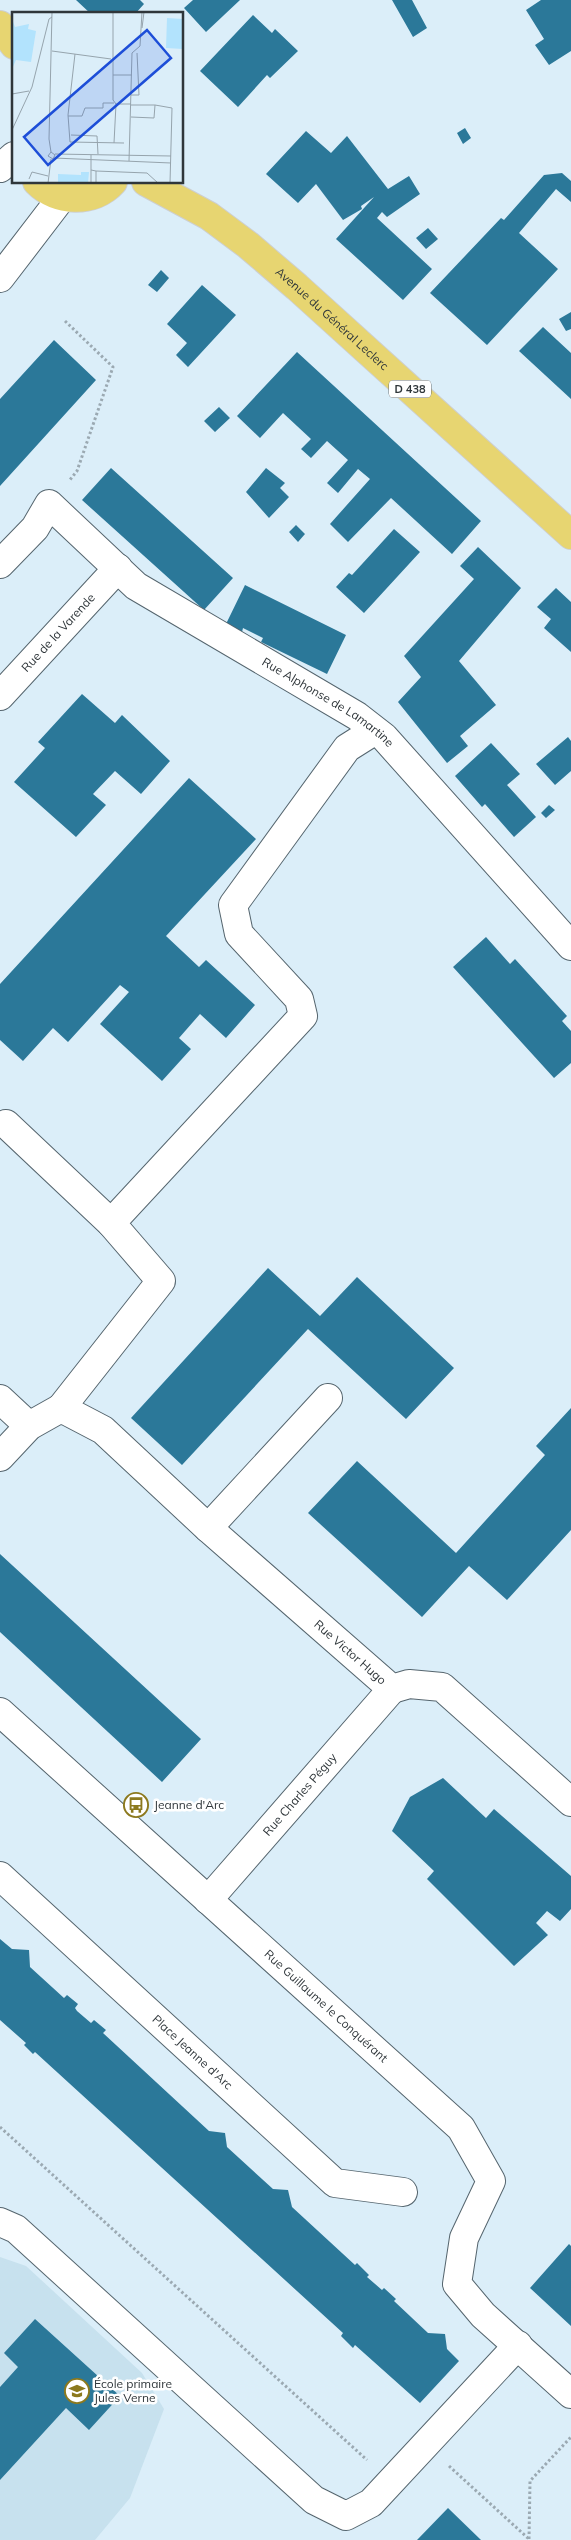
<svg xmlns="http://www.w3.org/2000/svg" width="571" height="2540" viewBox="0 0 571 2540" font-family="Mulish,sans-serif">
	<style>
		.built { fill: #c7e1ee }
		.building { fill: #2b7899 }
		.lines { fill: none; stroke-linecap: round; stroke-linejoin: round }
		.minor-casing { stroke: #55656e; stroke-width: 30 }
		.major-casing { stroke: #cdcfd0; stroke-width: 30 }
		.path { stroke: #9ba9b2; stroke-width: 3; stroke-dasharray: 2.5 2.5; stroke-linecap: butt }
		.minor { stroke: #fff; stroke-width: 28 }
		.major { stroke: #e7d571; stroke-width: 28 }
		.labels { text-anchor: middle; stroke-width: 5; stroke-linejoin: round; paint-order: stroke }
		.shield { fill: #fff; stroke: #6d7275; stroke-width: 1 }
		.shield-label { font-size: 11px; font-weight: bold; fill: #2f363a }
		.street-label { font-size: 12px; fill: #2f363a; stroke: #fff }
		.poi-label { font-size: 12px; fill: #2f363a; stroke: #fff; text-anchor: start }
		.inset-road { fill: none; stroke: #96a4ad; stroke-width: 1 }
		.view { fill: #1d4ed8; fill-opacity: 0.15; stroke: #1d4ed8; stroke-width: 2.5 }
		.inset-edge { fill: none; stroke: #2f363a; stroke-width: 2.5 }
	</style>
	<rect width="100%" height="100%" fill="#dbeef9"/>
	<path class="built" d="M0,2257L26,2266L142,2373L164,2409L130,2498L95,2540H0Z"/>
	<path class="building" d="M76,0H140L144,4L135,14H91Z
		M193,0H240L206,32L184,8Z
		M392,0H412L427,28L413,37Z
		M541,0H571V51L549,65L535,45L544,39L526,10Z
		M253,15L272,33L275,29L298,51L270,78L267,75L238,107L200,71Z
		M465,128L471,138L463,144L457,133Z
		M306,131L331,153L347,136L388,189L409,176L420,194L387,217L382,212L377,218L432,269L403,300L336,239L374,197L361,206L362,209L343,220L316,184L298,203L266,174Z
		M562,173L571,181V202L556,189L519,233L558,269L487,345L430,293L501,218L504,220L544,175Z
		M428,228L438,239L426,249L416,238Z
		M161,270L169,278L157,292L148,285Z
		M202,285L236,315L188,367L176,355L187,343L167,324Z
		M571,312V329L566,331L559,319Z
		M543,327L571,353V399L519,351Z
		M54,340L96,380L0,486V399Z
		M297,352L481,521L452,554L391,498L348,542L330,524L370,479L358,469L338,493L327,483L348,460L327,441L311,458L301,449L311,439L283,413L260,438L237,416Z
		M219,407L230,418L215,432L204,421Z
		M111,468L233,578L204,610L82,500Z
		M266,468L285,483L280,488L289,497L269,518L246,492Z
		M296,525L305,534L298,542L289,532Z
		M394,529L420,552L364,613L336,587L349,573L352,575Z
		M478,547L521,588L459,661L496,705L460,736L468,746L447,763L398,702L421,677L404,656L474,579L460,566Z
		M245,585L346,635L327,674L261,642L263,638L243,628L242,632L226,624Z
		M556,588L571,602V652L544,628L551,619L537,607Z
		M82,694L115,723L122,715L170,761L141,794L115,771L93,794L106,805L76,837L14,782L45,748L38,742Z
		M568,737L571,741V771L555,785L536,764Z
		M491,743L520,774L507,785L536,817L514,837L485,804L482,807L455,776Z
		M189,778L256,839L166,936L199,967L206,960L255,1005L226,1038L200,1014L179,1038L191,1049L162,1081L100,1024L129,992L120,985L68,1042L53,1028L23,1061L0,1040V984Z
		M549,805L555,810L546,818L541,813Z
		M486,937L510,964L515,959L567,1016L562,1021L571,1031V1063L554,1078L453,967Z
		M268,1268L320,1316L357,1277L454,1368L406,1419L308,1329L182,1465L131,1418Z
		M571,1408V1530L507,1600L469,1566L422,1617L308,1513L357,1461L456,1553L545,1455L536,1446Z
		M0,1554L201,1739L162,1782L0,1632Z
		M443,1778L486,1818L494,1809L571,1876V1909L560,1921L547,1911L536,1923L548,1935L514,1966L427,1879L434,1871L392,1831L410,1797Z
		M0,1939L12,1949L29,1950L30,1967L64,1998L67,1995L78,2004L75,2008L77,2011L91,2023L94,2020L106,2030L103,2033L209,2131L225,2133L227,2147L273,2189L288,2190L292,2207L355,2265L357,2263L369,2275L367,2277L382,2290L384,2288L396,2299L394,2301L428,2333L445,2334L447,2349L459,2361L420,2403L355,2345L353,2348L341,2336L343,2333L35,2052L33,2054L24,2045L26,2043L0,2020Z
		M569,2244L571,2246V2326L530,2288Z
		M35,2319L120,2396L89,2430L66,2408L0,2480V2387L18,2367L4,2353Z
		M448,2508L481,2540H417Z"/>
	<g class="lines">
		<defs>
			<g id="minor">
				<path d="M0,168L14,156"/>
				<path d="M0,278L62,197"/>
				<path id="s1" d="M0,564L35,528L49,504L136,586L357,716L384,737L571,946"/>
				<path id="s2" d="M0,696L118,568"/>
				<path d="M6,1124L111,1223"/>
				<path d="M0,1399L29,1426"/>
				<path d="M61,1408L161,1281L111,1223L303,1016L299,999L239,934L233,905L347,748L374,731"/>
				<path id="s3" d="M0,1457L29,1426L61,1408L103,1430L208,1528L392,1689L409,1684L442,1687L571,1802"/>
				<path d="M208,1528L328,1398"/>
				<path id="s4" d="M0,1712L461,2128L491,2181L464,2238L457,2284L483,2315L571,2394"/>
				<path id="s5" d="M0,1876L335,2183L403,2192"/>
				<path id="s6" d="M208,1900L392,1689"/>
				<path d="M0,2222L16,2229L314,2500L346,2516L371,2503L518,2345"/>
			</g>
			<g id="major">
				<path d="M0,25L14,45"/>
				<path d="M37,182C57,202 93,204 113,182"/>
				<path id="s7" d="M146,182L209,216L248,245L297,287L571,535"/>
			</g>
		</defs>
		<use href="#minor" class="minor-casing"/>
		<use href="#major" class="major-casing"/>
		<path class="path" d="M65,321L113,367L77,471L69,481
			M0,2127L367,2460
			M449,2466L530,2540
			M529,2539L530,2481L571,2437"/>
		<use href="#minor" class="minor"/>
		<use href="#major" class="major"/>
	</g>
	<defs>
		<symbol id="bus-ring" viewBox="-11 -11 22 22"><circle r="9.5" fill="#fff" stroke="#8c791e" stroke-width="1.5"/><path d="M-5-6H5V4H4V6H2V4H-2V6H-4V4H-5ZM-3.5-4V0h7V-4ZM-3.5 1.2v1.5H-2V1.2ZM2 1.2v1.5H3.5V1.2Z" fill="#8c791e"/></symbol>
		<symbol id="school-ring" viewBox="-11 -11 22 22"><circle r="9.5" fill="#fff" stroke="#8c791e" stroke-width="1.5"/><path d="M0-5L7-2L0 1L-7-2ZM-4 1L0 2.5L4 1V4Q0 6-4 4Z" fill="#8c791e"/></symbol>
	</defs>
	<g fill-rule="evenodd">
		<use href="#bus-ring" x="122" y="1791" width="28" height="28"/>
		<use href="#school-ring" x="63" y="2377" width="28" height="28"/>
	</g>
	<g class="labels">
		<rect class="shield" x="389" y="380.5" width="42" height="17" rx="4"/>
		<g class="shield-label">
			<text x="410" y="393">D 438</text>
		</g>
		<g class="street-label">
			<text dy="4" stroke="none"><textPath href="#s7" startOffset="232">Avenue du Général Leclerc</textPath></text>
			<text dy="4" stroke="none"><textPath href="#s2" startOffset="86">Rue de la Varende</textPath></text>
			<text dy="4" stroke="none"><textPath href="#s1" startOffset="422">Rue Alphonse de Lamartine</textPath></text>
			<text dy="4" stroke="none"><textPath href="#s3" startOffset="459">Rue Victor Hugo</textPath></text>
			<text dy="4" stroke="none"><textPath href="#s6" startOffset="140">Rue Charles Péguy</textPath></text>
			<text dy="4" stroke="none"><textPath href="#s4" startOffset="439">Rue Guillaume le Conquérant</textPath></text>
			<text dy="4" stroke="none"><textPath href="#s5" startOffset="261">Place Jeanne d'Arc</textPath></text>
		</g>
		<g class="poi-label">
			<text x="154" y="1809">Jeanne d'Arc</text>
			<text x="94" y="2388">École primaire<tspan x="94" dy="14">Jules Verne</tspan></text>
		</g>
	</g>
	<g transform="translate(12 12)">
		<rect width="171" height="171" fill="#dbeef9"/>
		<path d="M155,6L171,7V37L154,36ZM0,7L3,15L17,12L16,17L24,19L19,50L4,48L0,57ZM69,160H77L76,171H39H46V162L69,163Z" fill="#b2e3fd"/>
		<path class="inset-road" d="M101,0V88L104,92H119M130,16L132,0M40,39L99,47M63,42L56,103L58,130L112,131M101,63H120M0,82L17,79M119,83H127L125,41M143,93L160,96L158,171M56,104H70L73,96H91V91H102M119,105L142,106L143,93H119M0,118L20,75L37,7L40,5M59,123L85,124L86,142M102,131L104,92M39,140L36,144L41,147L43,143L39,140L37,127L40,0M43,142L159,144M42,146L159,151M117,149L120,41L128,34L130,0M79,158L84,159V171M84,159L135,161L146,171H166M17,167L20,160L36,164M36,171L39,147M79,171V143"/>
		<path class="view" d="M135,18L159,46L36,153L12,125Z"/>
		<rect width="171" height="171" class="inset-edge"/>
	</g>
</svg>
